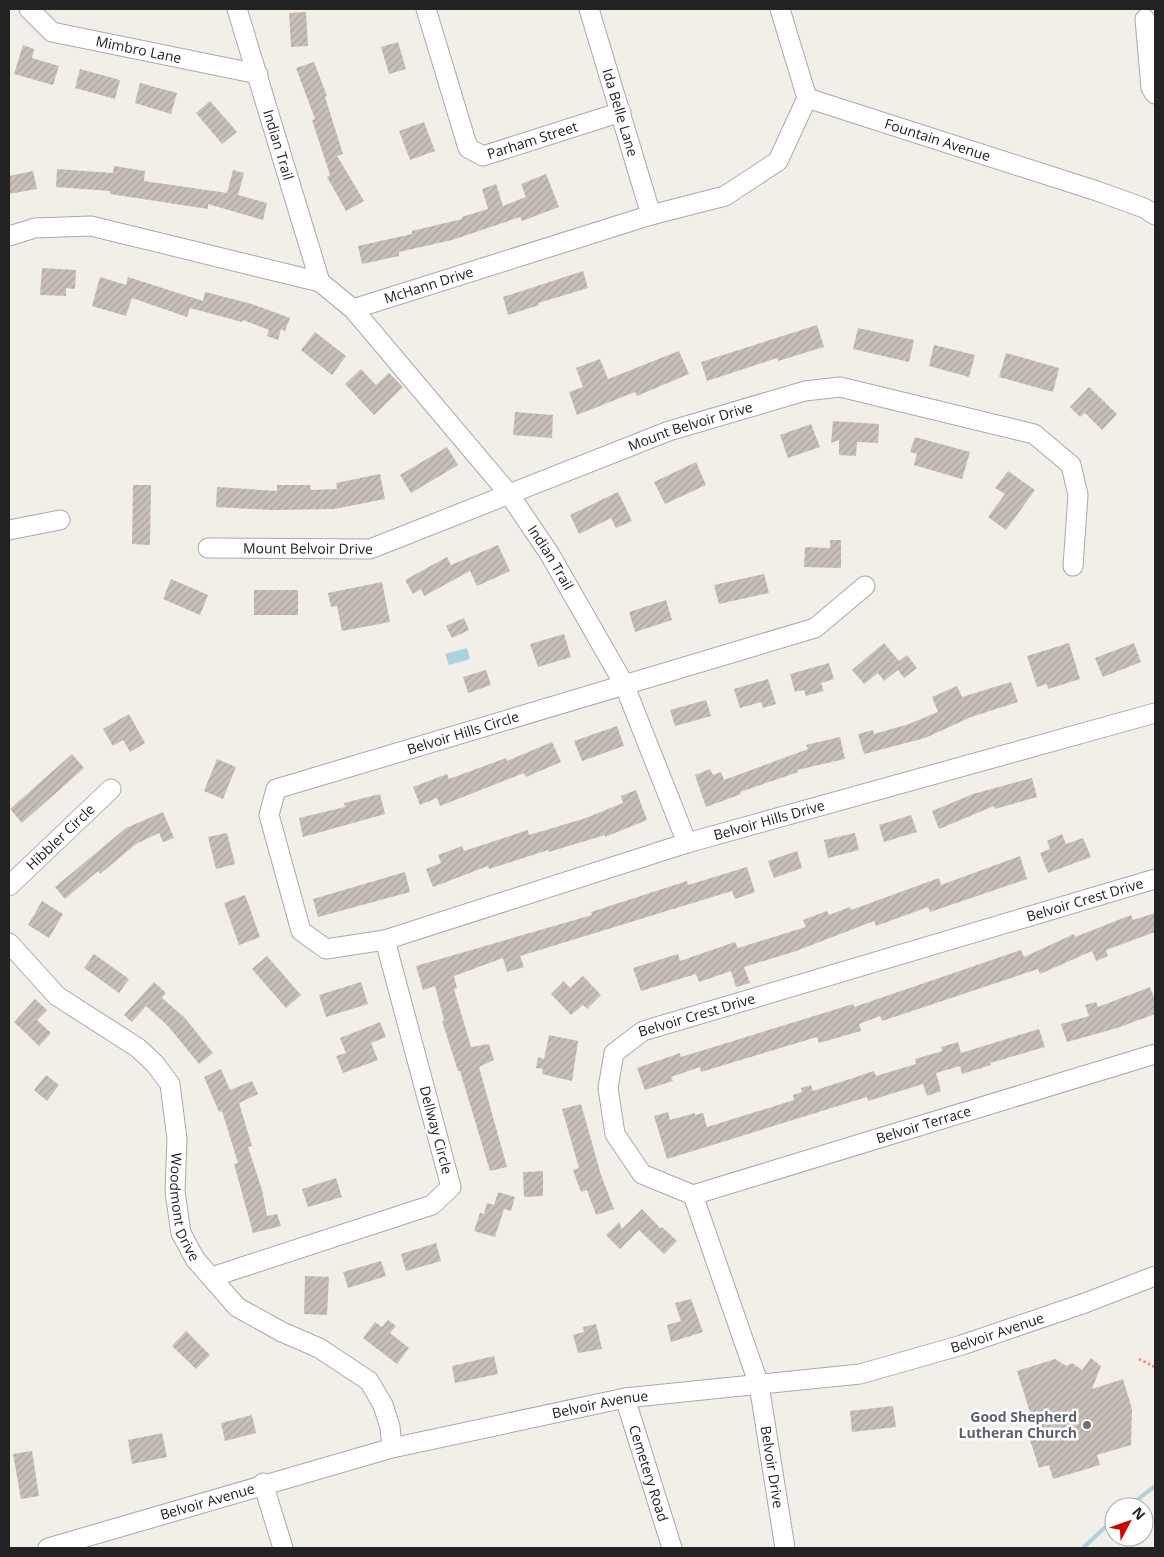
<svg xmlns="http://www.w3.org/2000/svg" width="1164" height="1557" viewBox="0 0 1164 1557" font-family="'Open Sans',sans-serif">
	<style>
		.water { fill: #aad3df }
		.lines { fill: none; stroke-linecap: round; stroke-linejoin: round }
		.stream { stroke: #aad3df; stroke-width: 4 }
		.building { fill: url(#building-hatch) }
		.minor-casing { stroke: #a9a9a9; stroke-width: 21 }
		.path { stroke: #fa8072; stroke-width: 2.5; stroke-dasharray: 2.5 2.5; stroke-linecap: butt }
		.minor { stroke: #fff; stroke-width: 19 }
		.worship-dot { fill: #6b7280; stroke: #fff; stroke-width: 2 }
		.labels { text-anchor: middle; stroke-width: 5; stroke-linejoin: round; paint-order: stroke }
		.street-label { font-size: 14px; fill: #222; stroke: #fff }
		.worship-label { font-size: 14px; font-weight: bold; fill: #5b616d; stroke: #fff; text-anchor: end }
	</style>
	<defs>
		<pattern id="building-hatch" width="6" height="6" patternUnits="userSpaceOnUse" patternTransform="scale(1.25)"><rect width="6" height="6" fill="#c7bfb8"/><path d="M-1 1l2-2M0 6l6-6M5 7l2-2" fill="none" stroke="#aba49e"/></pattern>
	</defs>
	<rect width="100%" height="100%" fill="#f2efe9"/>
	<path class="water" d="M467,648L470,659L449,665L445,654Z"/>
	<g class="lines">
		<path class="stream" d="M1128,1507L1155,1486
			M1083,1548L1114,1519"/>
	</g>
	<path class="building" d="M306,12L308,46L291,47L289,13Z
		M398,42L406,69L389,74L381,47Z
		M23,45L34,49L32,58L59,66L53,85L14,74Z
		M314,62L327,96L325,97L343,154L337,156L364,201L346,211L327,177L330,175L312,120L315,119L296,68Z
		M80,69L120,80L115,99L75,88Z
		M140,83L177,93L171,114L135,103Z
		M210,101L237,132L222,144L196,113Z
		M424,122L435,151L410,160L399,131Z
		M114,166L145,171L144,181L227,193L233,170L244,173L238,195L267,203L263,220L208,204V209L110,194V191L56,187L57,169L113,173Z
		M33,171L37,189L9,194V176Z
		M546,174L559,207L522,221L520,217L452,240L399,252V256L362,264L358,246L412,234V231L462,219V217L488,209L482,189L496,184L503,206L526,197L521,184Z
		M42,268L76,270L75,289L66,288V296L40,295Z
		M583,271L588,288L538,303L539,305L508,315L503,297Z
		M100,277L126,285L128,277L203,301L205,292L252,304L290,318L285,331L281,329L278,340L267,336L269,330L243,320L242,322L190,308L187,317L132,298L126,316L92,306Z
		M817,325L824,347L778,361L777,358L707,381L701,362Z
		M858,328L914,340L909,362L853,349Z
		M315,332L346,356L332,375L301,350Z
		M934,345L975,355L969,377L929,366Z
		M679,351L689,374L637,396L635,392L577,415L569,392L583,387L576,368L600,359L608,379Z
		M1006,353L1059,368L1053,392L999,377Z
		M361,369L376,385L389,373L403,387L374,415L345,384Z
		M1089,387L1117,414L1102,430L1085,413L1080,417L1070,407Z
		M515,412L553,415L552,438L513,435Z
		M833,421L879,424L878,443L857,442L856,456L839,455V440L831,443Z
		M811,424L820,447L788,458L780,435Z
		M915,437L970,452L962,479L914,465L917,454L910,452Z
		M447,447L458,465L411,493L400,475Z
		M696,462L706,485L665,504L654,482Z
		M1008,471L1035,490L1006,530L988,517L1005,494L995,488Z
		M380,474L385,499L334,509L272,510L216,507L217,487L277,491V485H310L311,490L337,489L336,483Z
		M133,485H151L150,545L132,544Z
		M618,492L632,521L616,528L611,518L579,534L570,515Z
		M830,540H841V568L804,567L805,547L830,548Z
		M498,545L510,571L477,586L470,571L424,596L421,589L413,594L405,580L447,557L451,565Z
		M764,574L769,593L719,604L714,585Z
		M171,579L208,595L200,615L163,599Z
		M382,582L390,622L342,631L337,606L331,607L328,593Z
		M254,590H298V615H254Z
		M666,600L672,620L635,632L629,612Z
		M464,618L469,630L452,638L446,626Z
		M564,634L571,657L538,667L530,644Z
		M884,643L899,661L907,655L917,668L904,678L898,670L884,681L878,673L864,684L852,670Z
		M1069,643L1080,679L1048,689L1047,684L1037,687L1027,656Z
		M1134,643L1141,662L1103,677L1095,658Z
		M829,663L834,679L821,683L824,691L806,696L804,690L795,692L790,674Z
		M486,670L491,685L468,693L463,677Z
		M768,679L776,704L763,708L761,702L740,708L734,689Z
		M1011,682L1018,702L971,717L925,738L864,754L858,734L873,730L874,734L909,724L938,712L932,697L957,686L962,697Z
		M706,700L711,716L675,726L670,710Z
		M129,714L145,743L130,752L123,740L113,746L103,729Z
		M617,726L624,746L582,761L574,741Z
		M840,737L845,759L797,770L798,772L740,792L741,794L706,807L695,775L710,769L713,775L721,772L724,780L808,749L806,745Z
		M552,742L561,762L526,777L524,773L440,806L437,798L420,805L413,787L447,774L449,779L506,758L507,761Z
		M72,754L84,768L22,823L10,809Z
		M217,759L236,767L223,799L204,791Z
		M1032,778L1037,797L995,809L994,806L939,829L932,811L973,794Z
		M636,790L647,820L605,837V835L549,852L548,850L489,869L488,866L433,887L426,869L441,863L438,855L462,846L464,851L528,830L529,835L586,818L623,803L621,796Z
		M380,794L385,814L303,837L299,818L345,807L344,803Z
		M163,812L174,838L163,842L159,833L136,844L100,874L98,871L65,899L55,887L126,828Z
		M911,815L917,832L884,842L879,825Z
		M227,833L235,864L216,869L208,837Z
		M855,833L859,850L828,858L824,840Z
		M1062,834L1066,844L1083,838L1091,857L1048,873L1040,853L1050,849L1047,841Z
		M797,851L802,868L774,878L768,861Z
		M1020,856L1027,879L930,912L928,907L876,926L874,921L796,951L744,967L750,983L736,987L731,971L699,982L696,974L641,991L633,968L678,954L680,961L735,942L738,948L806,927L803,920L827,911L829,915L850,907L851,910L939,878L941,885Z
		M747,867L755,892L735,899L732,891L520,956L524,967L507,972L503,958L454,976L457,988L454,989L471,1047L489,1044L494,1060L479,1067L507,1167L490,1171L460,1071H458L442,1021L444,1020L435,986L423,990L416,966L592,915L591,912L687,881L688,885Z
		M405,872L410,892L318,917L313,899Z
		M245,895L260,937L239,945L224,903Z
		M42,901L63,914L49,938L28,925Z
		M1155,913V932L1106,950L1108,956L1096,961L1092,951L1040,974L1038,969L882,1021L880,1016L859,1024L861,1031L819,1043L817,1037L701,1072L700,1067L671,1077L673,1081L645,1090L637,1068L680,1053L681,1057L853,1004L854,1007L1021,950L1024,957L1074,934L1075,937L1131,915L1133,920Z
		M94,954L129,979L119,993L84,968Z
		M267,956L301,995L286,1008L252,969Z
		M583,976L601,995L587,1009L583,1005L571,1015L551,994L564,981L570,988Z
		M154,982L166,993L162,998L185,1018L213,1053L199,1064L168,1026L146,1006L132,1022L124,1015Z
		M361,982L368,1004L326,1017L319,995Z
		M1150,987L1155,1000V1014L1117,1028L1067,1042L1061,1024L1089,1016L1085,1005L1096,1002L1098,1007Z
		M35,999L47,1010L37,1020L51,1033L39,1046L14,1022Z
		M380,1022L386,1037L371,1043L378,1060L343,1073L336,1056L346,1053L340,1038Z
		M1039,1029L1045,1047L990,1063L991,1065L962,1074L960,1066L936,1073L941,1091L927,1096L923,1084L868,1101L867,1097L667,1159L654,1116L668,1112L670,1120L695,1113V1115L703,1113L707,1127L794,1100L793,1095L802,1092L801,1088L811,1085L813,1091L874,1071L876,1076L916,1064L915,1059L942,1051L941,1047L958,1042L961,1053Z
		M549,1035L578,1041L572,1081L542,1074L543,1069L536,1068L538,1057L544,1059Z
		M221,1069L230,1090L252,1081L258,1094L239,1103L252,1146L248,1147L262,1190L267,1216L277,1214L281,1226L253,1233L234,1164L238,1163L222,1111L219,1112L204,1077Z
		M46,1075L59,1085L47,1101L34,1090Z
		M581,1104L601,1175L614,1209L596,1215L587,1190L581,1192L573,1170L579,1168L562,1109Z
		M543,1171V1196L524,1197L523,1172Z
		M336,1178L342,1197L308,1207L302,1189Z
		M498,1192L515,1197L511,1211L504,1209L495,1237L474,1231L480,1213L484,1214L487,1203L494,1205Z
		M642,1209L661,1229L662,1227L677,1241L664,1254L639,1230L620,1249L606,1235L619,1222L622,1229Z
		M436,1243L441,1261L406,1271L401,1254Z
		M381,1261L386,1276L348,1288L343,1272Z
		M305,1276L329,1277L327,1315L304,1314Z
		M691,1299L703,1332L671,1342L667,1325L681,1321L675,1303Z
		M388,1320L396,1326L390,1333L409,1348L397,1364L363,1338L375,1322L382,1327Z
		M596,1324L602,1349L578,1353L573,1335L584,1332L583,1327Z
		M186,1331L210,1355L196,1369L172,1346Z
		M494,1356L498,1374L455,1383L452,1366Z
		M1091,1358L1101,1366L1092,1389L1123,1379L1132,1409L1131,1445L1097,1455L1100,1465L1053,1479L1049,1465L1039,1468L1030,1440L1045,1435L1038,1416L1030,1412L1017,1371L1055,1359L1066,1366L1072,1363L1082,1370Z
		M893,1406L896,1427L852,1432L850,1411Z
		M252,1415L256,1433L225,1441L221,1423Z
		M162,1433L167,1457L132,1464L128,1440Z
		M32,1451L39,1496L21,1499L13,1454Z"/>
	<g class="lines">
		<defs>
			<g id="minor">
				<path id="s1" d="M29,9L52,32L258,74"/>
				<path id="s2" d="M237,9L320,282"/>
				<path id="s3" d="M426,9L468,148L483,156L621,112"/>
				<path id="s4" d="M589,9L651,215"/>
				<path id="s5" d="M780,9L807,98L1097,191L1144,208L1155,215"/>
				<path d="M1145,19L1151,88L1155,94"/>
				<path id="s6" d="M9,236L35,228L91,226L320,282L353,309L651,215L725,196L778,161L807,98"/>
				<path id="s7" d="M353,309L509,494L549,553L624,684L687,843"/>
				<path d="M9,530L60,520"/>
				<path id="s8" d="M208,548L370,549L669,431L805,391L840,387L1034,434L1071,465L1078,495L1073,566"/>
				<path id="s9" d="M865,586L815,628L276,789L269,815L301,931L326,949L385,940L687,843L1155,713"/>
				<path id="s10" d="M9,886L111,789"/>
				<path id="s11" d="M9,943L57,996L138,1048L155,1064L170,1084L177,1139L175,1192L181,1233L195,1259L237,1307L282,1332L319,1348L369,1381L383,1405L390,1427L392,1448"/>
				<path id="s12" d="M693,1195L1155,1054"/>
				<path d="M212,1277L432,1205L451,1187L385,940"/>
				<path id="s13" d="M625,1398L672,1548"/>
				<path d="M263,1483L283,1548"/>
				<path id="s14" d="M48,1548L392,1448L625,1398L860,1374L962,1345L1085,1303L1155,1276"/>
				<path id="s15" d="M785,1548L759,1385L693,1195L642,1174L615,1134L608,1088L614,1053L643,1031L1155,879"/>
			</g>
		</defs>
		<use href="#minor" class="minor-casing"/>
		<path class="path" d="M1139,1359L1155,1367"/>
		<use href="#minor" class="minor"/>
	</g>
	<circle class="worship-dot" cx="1087" cy="1425" r="5"/>
	<g class="labels">
		<g class="street-label">
			<text dy="5" stroke="none"><textPath href="#s1" startOffset="121">Mimbro Lane</textPath></text>
			<text dy="5" stroke="none"><textPath href="#s4" startOffset="108">Ida Belle Lane</textPath></text>
			<text dy="5" stroke="none"><textPath href="#s3" startOffset="214">Parham Street</textPath></text>
			<text dy="5" stroke="none"><textPath href="#s5" startOffset="230">Fountain Avenue</textPath></text>
			<text dy="5" stroke="none"><textPath href="#s2" startOffset="142">Indian Trail</textPath></text>
			<text dy="5" stroke="none"><textPath href="#s6" startOffset="441">McHann Drive</textPath></text>
			<text dy="5" stroke="none"><textPath href="#s8" startOffset="505">Mount Belvoir Drive</textPath></text>
			<text dy="5" stroke="none"><textPath href="#s8" startOffset="100">Mount Belvoir Drive</textPath></text>
			<text dy="5" stroke="none"><textPath href="#s7" startOffset="318">Indian Trail</textPath></text>
			<text transform="translate(463 733) rotate(-17)" y="5">Belvoir Hills Circle</text>
			<text dy="5" stroke="none"><textPath href="#s9" startOffset="1268">Belvoir Hills Drive</textPath></text>
			<text dy="5" stroke="none"><textPath href="#s10" startOffset="71">Hibbler Circle</textPath></text>
			<text dy="5" stroke="none"><textPath href="#s15" startOffset="1049">Belvoir Crest Drive</textPath></text>
			<text dy="5" stroke="none"><textPath href="#s15" startOffset="644">Belvoir Crest Drive</textPath></text>
			<text dy="5" stroke="none"><textPath href="#s12" startOffset="241">Belvoir Terrace</textPath></text>
			<text transform="translate(436 1130) rotate(75)" y="5">Dellway Circle</text>
			<text dy="5" stroke="none"><textPath href="#s11" startOffset="341">Woodmont Drive</textPath></text>
			<text dy="5" stroke="none"><textPath href="#s14" startOffset="976">Belvoir Avenue</textPath></text>
			<text dy="5" stroke="none"><textPath href="#s14" startOffset="571">Belvoir Avenue</textPath></text>
			<text transform="translate(772 1467) rotate(81)" y="5">Belvoir Drive</text>
			<text dy="5" stroke="none"><textPath href="#s13" startOffset="79">Cemetery Road</textPath></text>
			<text dy="5" stroke="none"><textPath href="#s14" startOffset="166">Belvoir Avenue</textPath></text>
		</g>
		<g class="worship-label">
			<text x="1077" y="1422">Good Shepherd<tspan x="1077" dy="16">Lutheran Church</tspan></text>
		</g>
	</g>
	<rect width="1164" height="1557" fill="none" stroke="#222222" stroke-width="20"/>
	<g transform="translate(1129 1522) rotate(49)"><circle r="24" fill="#ffffff" stroke="#a7a7a7"/>
	<path d="M0-4L9 19L0 12L-9 19Z" fill="#d40000"/>
	<text y="-8" font-size="14" font-weight="bold" text-anchor="middle" fill="#222222">N</text>
	</g>
</svg>
